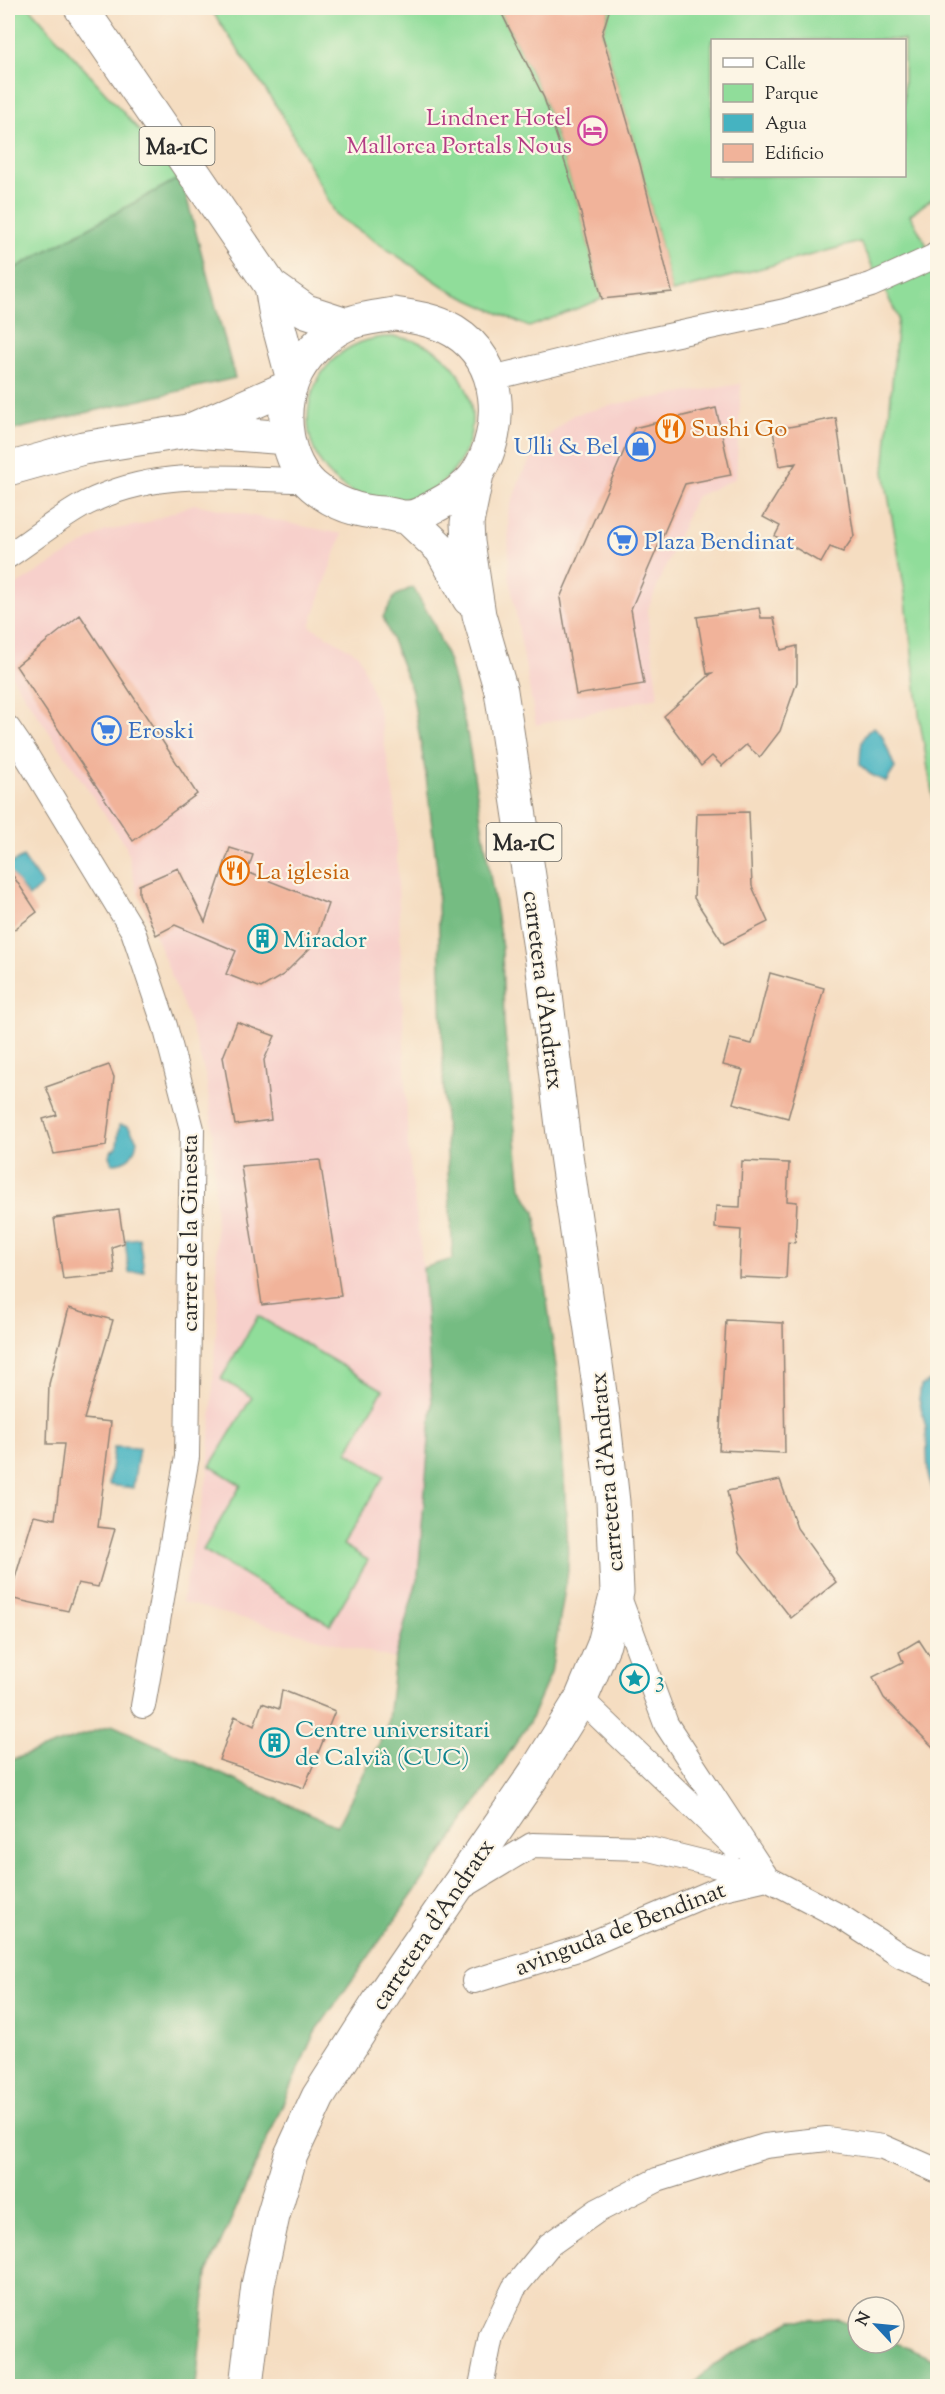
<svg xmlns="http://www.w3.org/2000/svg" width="945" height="2394" viewBox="0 0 945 2394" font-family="'Sorts Mill Goudy',serif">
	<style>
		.built { fill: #f7d0cb }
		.green { fill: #90dd9a; stroke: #5e8462; stroke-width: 1.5; fill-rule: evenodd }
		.forest { fill: #74bc82; stroke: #507456; stroke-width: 1.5 }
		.water { fill: #45b3c1; stroke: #386f76; stroke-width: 1.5 }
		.building { fill: #f1b39a }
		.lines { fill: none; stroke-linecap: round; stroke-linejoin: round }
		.street-casing { stroke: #908476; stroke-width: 26 }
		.primary-casing { stroke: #908476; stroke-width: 35 }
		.highway-casing { stroke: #908476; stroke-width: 35 }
		.street { stroke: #fff; stroke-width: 24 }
		.primary { stroke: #fff; stroke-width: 33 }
		.highway { stroke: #fff; stroke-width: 33 }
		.labels { text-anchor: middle; stroke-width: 4.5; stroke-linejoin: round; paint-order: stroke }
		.shield { fill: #fcf5e5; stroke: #6a6863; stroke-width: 1.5 }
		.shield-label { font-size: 22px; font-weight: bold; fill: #2b2b2b }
		.hotel-label { font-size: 24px; fill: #b23c85; stroke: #fcf5e5; text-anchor: end }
		.food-label { font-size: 24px; fill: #c56008; stroke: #fcf5e5; text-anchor: start }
		.shop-label { font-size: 24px; fill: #366cbe; stroke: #fcf5e5; text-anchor: start }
		.culture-label { font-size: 24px; fill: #0d838f; stroke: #fcf5e5; text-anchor: start }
		.street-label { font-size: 24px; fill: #2b2b2b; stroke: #fcf5e5 }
	</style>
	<rect width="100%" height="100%" fill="#fcf5e5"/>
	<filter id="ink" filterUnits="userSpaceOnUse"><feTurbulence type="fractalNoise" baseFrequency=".0167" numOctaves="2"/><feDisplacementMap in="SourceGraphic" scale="12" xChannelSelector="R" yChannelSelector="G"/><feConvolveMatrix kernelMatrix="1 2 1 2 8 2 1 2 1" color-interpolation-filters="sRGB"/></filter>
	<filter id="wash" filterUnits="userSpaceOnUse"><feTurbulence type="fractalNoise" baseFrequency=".008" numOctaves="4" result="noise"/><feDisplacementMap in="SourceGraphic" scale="24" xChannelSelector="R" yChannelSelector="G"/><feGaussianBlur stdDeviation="1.35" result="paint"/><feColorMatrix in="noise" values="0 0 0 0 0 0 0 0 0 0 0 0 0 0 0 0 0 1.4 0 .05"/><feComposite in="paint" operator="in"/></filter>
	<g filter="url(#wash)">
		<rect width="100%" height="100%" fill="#f5ddc1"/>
		<path class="built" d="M741,384L736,478L695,497L647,611L658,697L536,725L509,575L508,512L522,474L542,441L573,415L621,403Z
			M194,504L342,534L310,626L359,655L379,711L395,804L408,1147L423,1268L432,1403L418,1577L395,1659L182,1602L208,1473L218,1300L213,1134L206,1077L190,1023L136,887L126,846L8,671V590L105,531L144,524Z"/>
		<path class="green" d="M8,8H30L181,177L8,272Z
			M210,8H499L544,98L579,206L602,299L529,327L452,292L337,216L279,110Z
			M610,8H937V195L910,215L938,266L937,821L920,722L905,592L884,472L898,317L860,242L672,292L640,164L602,34ZM712,40H904V176H712Z
			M308 419a82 82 0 1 1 164 0a82 82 0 1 1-164 0Z
			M258,1316L383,1390L347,1452L384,1476L343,1545L368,1560L330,1625L203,1550L241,1485L210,1466L252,1397L221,1379Z"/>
		<path class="forest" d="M181,177L235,378L8,431V272Z
			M413,587L433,622L449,662L467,733L502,948L504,1024L521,1188L535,1212L558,1381L567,1528L568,1570L551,1673L529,1723L468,1816L314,2034L207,2274L196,2386H8V1761L112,1725L337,1826L387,1728L395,1659L418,1577L432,1403L423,1268L453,1259L444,1100L437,868L426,776L412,691L383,617L395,596Z
			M839,2319L858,2327V2343L894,2342L937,2361V2386H691L713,2365L792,2320Z"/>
		<path class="water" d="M874,727L882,735L895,768L886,782L870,774L860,765C861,750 859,735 874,727Z
			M23,857L42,885L29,897L12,875L8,878V865Z
			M119,1125L128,1126L137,1140C135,1155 128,1163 112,1163L109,1156L112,1150L117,1147Z
			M139,1238L144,1271L129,1273L125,1240Z
			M937,1377H938L937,1503L928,1475L926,1428L919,1399L921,1386Z
			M114,1447L139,1448L133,1488L109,1485Z"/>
		<g id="blocks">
			<path class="building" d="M499,8H610L602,34L640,164L672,292L602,299L579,206L544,98Z
				M716,408L731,475L685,484L631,609L644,684L576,695L560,598L634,428Z
				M836,418L854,536L843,552L830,547L821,563L775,536L780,526L763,517L796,463L779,466L773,430Z
				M759,608L761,618H774L781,650L797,646V682L780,731L760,757L746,745L722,766L712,756L701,766L664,716L712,673L707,674L697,617Z
				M80,615L197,794L133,841L16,666Z
				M749,812L752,886L768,922L724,944L694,898L697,813Z
				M230,848L253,855L247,872L328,904L314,944L283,975L261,988L226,974L236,951L175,925L156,935L139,894V885L178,868L205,922Z
				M8,868L37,912L8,934Z
				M770,973L824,988L788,1118L733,1103L743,1070L723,1065L730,1039L752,1044Z
				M237,1022L275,1036L264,1060L271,1120L235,1125L223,1057Z
				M109,1065L114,1077L106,1146L54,1154L43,1119L57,1115L46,1087Z
				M320,1160L341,1296L262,1305L241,1166Z
				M742,1161L789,1163L787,1201L797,1202L795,1243L788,1242L786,1279L739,1277L741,1230L715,1228L716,1206L740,1207Z
				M119,1210L124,1243L112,1247L115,1274L63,1279L54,1218Z
				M69,1308L113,1320L84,1419L111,1422L98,1527L115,1529L98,1587L78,1583L68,1611L9,1598L34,1515L55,1519L64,1444H47L49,1384Z
				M726,1320L783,1323L785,1453L719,1450Z
				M780,1480L797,1528L836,1582L791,1618L740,1552L727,1491Z
				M919,1640L938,1669V1752L884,1698L873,1677L903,1662L899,1652Z
				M282,1690L335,1711L304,1788L219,1760L235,1716L254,1726L262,1703L279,1709Z"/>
		</g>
	</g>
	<g filter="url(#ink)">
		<use href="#blocks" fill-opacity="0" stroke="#908476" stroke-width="1.5"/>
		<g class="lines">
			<defs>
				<path id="street" d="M492,378L626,345L785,311L871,285L933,257L938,253
					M8,556C34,539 60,517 87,503C161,466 229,480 307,480
					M8,728L25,753L133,931L165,1026L192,1129L187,1457L143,1706
					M617,1592L666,1724L767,1878
					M581,1699L735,1847
					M459,1889L532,1845L645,1848L767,1878L841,1917L901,1956L938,1972
					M474,1981L581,1948L719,1889L762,1879
					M481,2386L491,2336L514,2288L549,2245L597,2211L657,2180L765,2146L827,2139L883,2147L938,2171"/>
				<path id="primary" d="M81,8L271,286L306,311L346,324
					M271,286L276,316L293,380
					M394,314C415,317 435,320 454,331C503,361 505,427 478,472C470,485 452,497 439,504C431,508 416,518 406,517C399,517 391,514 384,513C357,512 333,503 313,486C286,462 279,413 293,380C302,358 324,335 345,325C359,318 379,317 394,314Z
					M188,431L291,386
					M196,431L287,438
					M408,518L441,549L469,599
					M246,2386L258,2285L273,2216L291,2155L318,2097L387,1989L535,1773L581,1699L604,1644L617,1592L613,1502L603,1414L563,1134L542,962L501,691L479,615L468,542L467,523L477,474"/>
				<path id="highway" d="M8,469L83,448L188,431"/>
			</defs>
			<use href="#street" class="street-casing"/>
			<use href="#primary" class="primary-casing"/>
			<use href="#highway" class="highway-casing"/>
			<use href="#street" class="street"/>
			<use href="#primary" class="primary"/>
			<use href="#highway" class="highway"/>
		</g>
	</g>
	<defs>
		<symbol id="hotel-ring" viewBox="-11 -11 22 22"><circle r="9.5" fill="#fcf5e5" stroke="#d1479c" stroke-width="1.5"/><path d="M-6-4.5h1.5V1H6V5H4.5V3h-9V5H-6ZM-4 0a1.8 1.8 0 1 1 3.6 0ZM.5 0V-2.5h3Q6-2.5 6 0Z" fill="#d1479c"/></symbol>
		<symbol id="restaurant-ring" viewBox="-11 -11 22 22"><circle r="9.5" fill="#fcf5e5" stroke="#e8710a" stroke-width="1.5"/><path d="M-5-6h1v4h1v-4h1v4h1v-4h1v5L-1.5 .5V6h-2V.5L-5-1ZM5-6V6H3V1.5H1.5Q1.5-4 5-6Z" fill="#e8710a"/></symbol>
		<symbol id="shop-ring" viewBox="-11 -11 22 22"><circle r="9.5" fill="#fcf5e5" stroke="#3f7fe0" stroke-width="1.5"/><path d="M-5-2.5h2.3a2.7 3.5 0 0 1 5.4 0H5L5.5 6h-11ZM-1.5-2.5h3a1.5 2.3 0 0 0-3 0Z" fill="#3f7fe0"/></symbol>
		<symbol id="supermarket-ring" viewBox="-11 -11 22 22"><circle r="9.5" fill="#fcf5e5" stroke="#3f7fe0" stroke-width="1.5"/><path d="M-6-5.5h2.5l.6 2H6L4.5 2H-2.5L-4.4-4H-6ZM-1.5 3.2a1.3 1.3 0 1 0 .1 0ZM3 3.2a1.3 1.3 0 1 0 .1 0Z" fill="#3f7fe0"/></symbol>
		<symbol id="building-ring" viewBox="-11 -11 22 22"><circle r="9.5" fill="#fcf5e5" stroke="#0f9aa8" stroke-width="1.5"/><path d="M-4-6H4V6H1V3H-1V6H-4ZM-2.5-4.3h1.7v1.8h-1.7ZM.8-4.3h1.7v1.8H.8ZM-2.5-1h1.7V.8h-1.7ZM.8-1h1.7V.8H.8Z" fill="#0f9aa8"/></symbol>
		<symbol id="sight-ring" viewBox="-11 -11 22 22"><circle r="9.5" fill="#fcf5e5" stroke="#0f9aa8" stroke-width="1.5"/><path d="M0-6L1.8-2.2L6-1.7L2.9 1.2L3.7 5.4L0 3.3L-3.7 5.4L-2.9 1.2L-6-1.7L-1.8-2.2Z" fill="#0f9aa8"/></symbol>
	</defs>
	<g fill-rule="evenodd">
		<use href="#hotel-ring" x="576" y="114" width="33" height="33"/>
		<use href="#restaurant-ring" x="654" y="412" width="33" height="33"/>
		<use href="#shop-ring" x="624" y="430" width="33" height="33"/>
		<use href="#supermarket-ring" x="606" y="524" width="33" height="33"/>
		<use href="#supermarket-ring" x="90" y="714" width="33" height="33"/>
		<use href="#restaurant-ring" x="218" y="854" width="33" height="33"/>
		<use href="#building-ring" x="246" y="922" width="33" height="33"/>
		<use href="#sight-ring" x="618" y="1662" width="33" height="33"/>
		<use href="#building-ring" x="258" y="1726" width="33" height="33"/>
	</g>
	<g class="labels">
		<g class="shield">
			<rect x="139.5" y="127" width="75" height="38" rx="4.5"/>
			<rect x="486.5" y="823" width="75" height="38" rx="4.5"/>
		</g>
		<g class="shield-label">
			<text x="177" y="154">Ma-1C</text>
			<text x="524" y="850">Ma-1C</text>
		</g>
		<g class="hotel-label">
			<text x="572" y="125">Lindner Hotel<tspan x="572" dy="28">Mallorca Portals Nous</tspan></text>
		</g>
		<g class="food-label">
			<text x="691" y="436">Sushi Go</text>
			<text x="256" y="879">La iglesia</text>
		</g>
		<g class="shop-label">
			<text x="619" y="454" text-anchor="end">Ulli &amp; Bel</text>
			<text x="644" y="549">Plaza Bendinat</text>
			<text x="128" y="738">Eroski</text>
		</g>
		<g class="culture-label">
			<text x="283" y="947">Mirador</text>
			<text x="655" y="1687">3</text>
			<text x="295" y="1737">Centre universitari<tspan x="295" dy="28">de Calvià (CUC)</tspan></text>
		</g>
		<g class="street-label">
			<text transform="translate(544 990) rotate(83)" y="8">carretera d'Andratx</text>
			<text transform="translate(189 1233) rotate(-90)" y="8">carrer de la Ginesta</text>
			<text transform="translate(606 1472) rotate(-95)" y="8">carretera d'Andratx</text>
			<text transform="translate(432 1924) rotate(-56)" y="8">carretera d'Andratx</text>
			<text transform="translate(620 1928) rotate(-21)" y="8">avinguda de Bendinat</text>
		</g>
	</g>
	<rect width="945" height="2394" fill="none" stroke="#fcf5e5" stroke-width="30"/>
	<rect x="711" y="39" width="195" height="138" fill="#fcf5e5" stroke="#a8a49b" stroke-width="1.5"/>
	<rect x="723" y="58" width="30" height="9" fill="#ffffff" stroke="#a8a49b" stroke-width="1.5"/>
	<text x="765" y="69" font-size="18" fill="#2b2b2b">Calle</text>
	<rect x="723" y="84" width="30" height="18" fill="#90dd9a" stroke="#a8a49b" stroke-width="1.5"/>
	<text x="765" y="99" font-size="18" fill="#2b2b2b">Parque</text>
	<rect x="723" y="114" width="30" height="18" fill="#45b3c1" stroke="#a8a49b" stroke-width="1.5"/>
	<text x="765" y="129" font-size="18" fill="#2b2b2b">Agua</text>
	<rect x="723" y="144" width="30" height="18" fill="#f1b39a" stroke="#a8a49b" stroke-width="1.5"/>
	<text x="765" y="159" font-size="18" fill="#2b2b2b">Edificio</text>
	<g transform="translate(876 2325) rotate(296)"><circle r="28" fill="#fcf5e5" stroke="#a8a49b" stroke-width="1.5"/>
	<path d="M0-4.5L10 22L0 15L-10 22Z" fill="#1f6fb2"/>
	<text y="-9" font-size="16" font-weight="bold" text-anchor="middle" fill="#2b2b2b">N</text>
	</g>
</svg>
